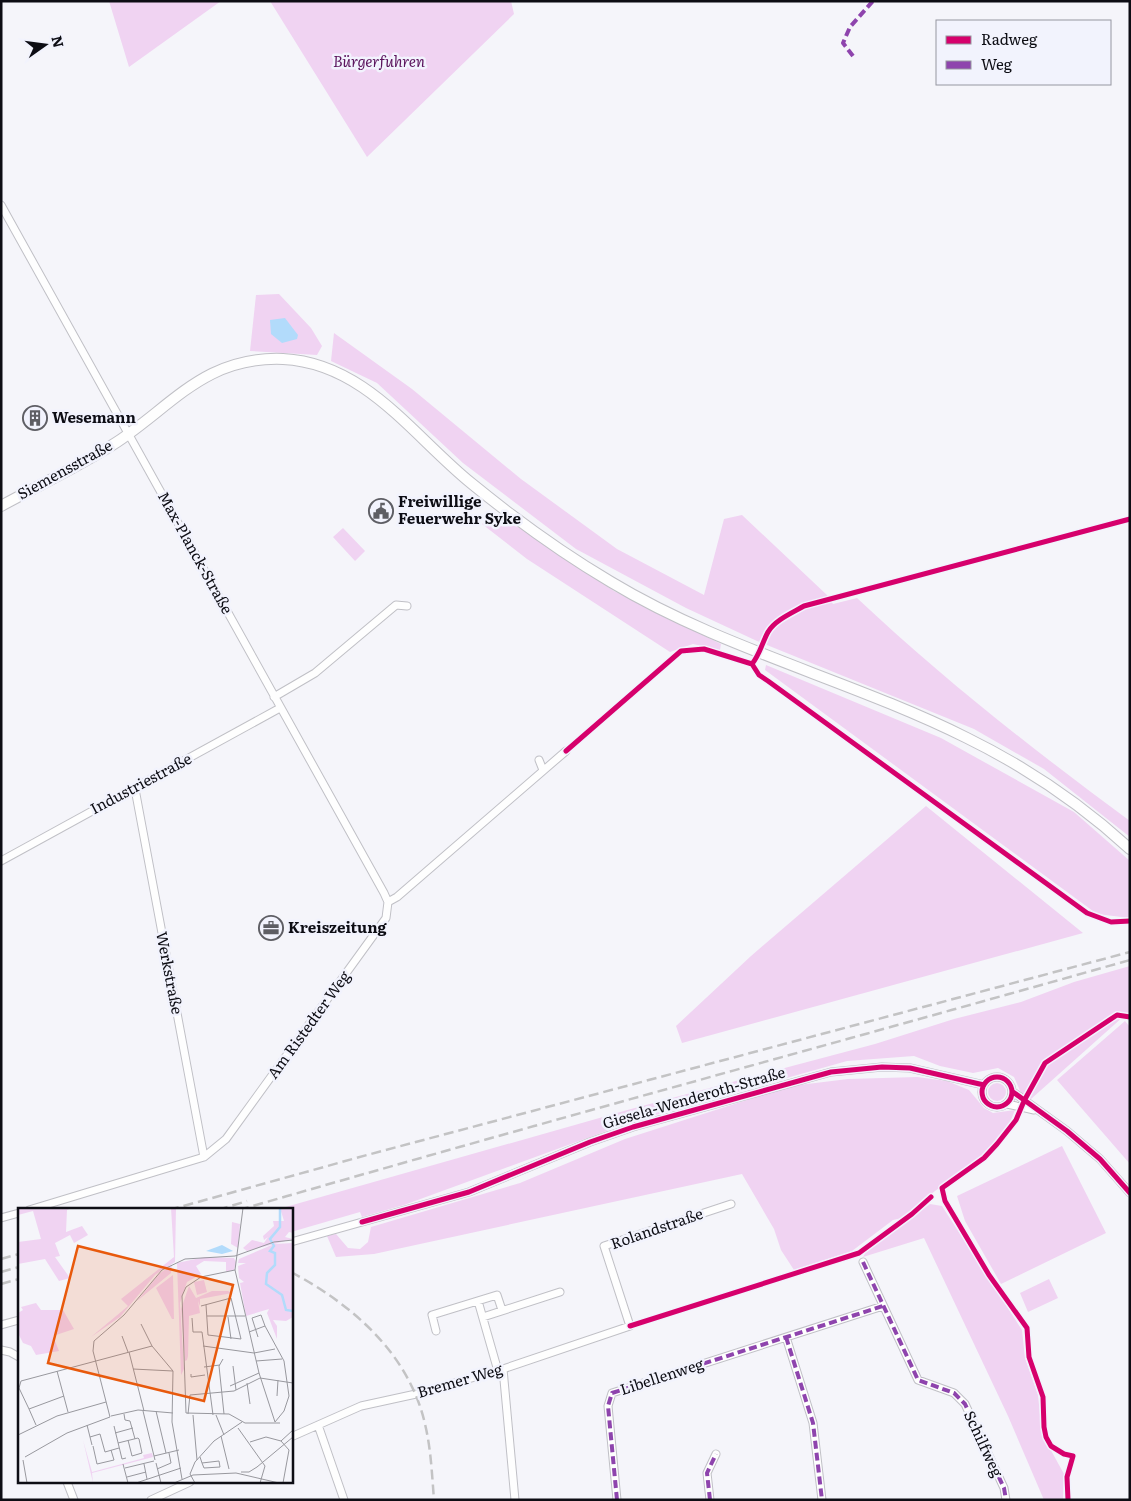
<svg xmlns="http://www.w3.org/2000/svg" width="1131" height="1501" viewBox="0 0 1131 1501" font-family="Literata,serif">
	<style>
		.green { fill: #f0d3f2 }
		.water { fill: #b2dbfb }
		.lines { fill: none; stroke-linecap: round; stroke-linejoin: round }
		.street-casing { stroke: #c0c0c6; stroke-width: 9 }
		.secondary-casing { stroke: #c0c0c6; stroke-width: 12 }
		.street { stroke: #fefefe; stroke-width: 7 }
		.secondary { stroke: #fefefe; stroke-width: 10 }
		.rail { stroke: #c3c3c4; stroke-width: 2.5; stroke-dasharray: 10 5; stroke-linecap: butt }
		.quiet { stroke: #8e44ad; stroke-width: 4; stroke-dasharray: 8 4; stroke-linecap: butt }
		.cycleway-casing { stroke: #f2f3fd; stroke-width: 8 }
		.cycleway { stroke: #d6006c; stroke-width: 5 }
		.labels { text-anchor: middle; stroke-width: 5; stroke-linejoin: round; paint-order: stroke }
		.park-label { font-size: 15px; font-style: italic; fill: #5a125c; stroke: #f2f3fd }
		.poi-label { font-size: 15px; font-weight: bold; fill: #0d0d14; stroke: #f2f3fd; text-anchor: start }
		.street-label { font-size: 15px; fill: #0d0d14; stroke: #f2f3fd }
		.inset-river { fill: none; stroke: #b2dbfb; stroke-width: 2.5 }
		.inset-road { fill: none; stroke: #98989e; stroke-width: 1 }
		.view { fill: #e8590c; fill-opacity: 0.15; stroke: #e8590c; stroke-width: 2.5 }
		.inset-edge { fill: none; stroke: #0d0d14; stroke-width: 2.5 }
	</style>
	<rect width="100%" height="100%" fill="#f5f5fa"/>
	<path class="green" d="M109,1H221L129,67Z
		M270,1H511L514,14L367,157Z
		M279,294L311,328L322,346L317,355L250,351L256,295Z
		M334,333L412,389L521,479L617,549L704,595L724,519L742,515L828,596L833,604L857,598C943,679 1035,751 1130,821V837L1044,769L974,729L757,641L686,608L576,549L463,463L377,383L331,361Z
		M493,516L520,528L614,591L721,644L720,650L693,644L670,652L527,559L482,524Z
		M343,528L365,551L355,561L333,537Z
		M766,665L941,738L1074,812L1130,861V918L1097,914L765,670Z
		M926,806L1083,933L682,1043L676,1026L751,956Z
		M1130,966V1020L1124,1016L1031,1099L1021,1093L1014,1077L998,1068L973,1073L940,1066L914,1056L847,1061L634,1121L404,1205L362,1217L360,1212L291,1232V1210H275L631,1109L875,1044L954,1019L1021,1002L1074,982Z
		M1125,1021L1130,1027V1164L1057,1080Z
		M917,1077L947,1081L969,1090L984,1108L993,1113L1015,1110L1009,1125L980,1159L935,1191L902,1218L893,1220L852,1251L794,1270L781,1250L774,1229L742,1174L374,1254L336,1257L327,1236L336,1234L348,1248L360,1249L368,1242L371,1227L520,1183L625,1139L791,1086L848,1079Z
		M988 1092a9 9 0 1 1 18 0a9 9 0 1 1-18 0Z
		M1062,1146L1106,1233L1001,1284L965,1221L957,1196Z
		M930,1204L942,1206L1022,1330L1025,1358L1038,1395L1042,1434L1064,1474L1063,1500H1044L1008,1416L924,1238L863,1257L867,1250Z
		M1049,1279L1058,1298L1028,1312L1020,1293Z"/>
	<path class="water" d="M285,318L298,335L297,339L282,343L271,334L270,320Z"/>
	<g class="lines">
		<defs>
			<path id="street" d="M1,205L384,893L388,902L386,918L226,1139L204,1157L29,1210
				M274,697L315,673L396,605L407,606
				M539,760L543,770
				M135,789L204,1157
				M1,861L280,708
				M388,902L397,897L566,751
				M982 1092a15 15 0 1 1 30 0a15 15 0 1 1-30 0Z
				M1013,1092L1067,1131L1100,1159L1130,1193
				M1007,1104L1034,1110
				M1,1218L19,1213
				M291,1242L469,1192L590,1142L633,1127L831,1072L882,1067L910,1068L984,1085
				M863,1262L918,1380L954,1393L965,1404L1004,1488L1006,1500
				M478,1301L498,1371
				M483,1317L560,1292
				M1,1325L19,1320
				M436,1331L432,1315L497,1295L502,1310
				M786,1337L813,1423L822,1500
				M1,1350L10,1352L19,1357
				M503,1369L515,1500
				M318,1425L344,1500
				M291,1437L361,1406L416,1394L503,1369L630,1326L604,1246L731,1204
				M67,1482L74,1500
				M151,1500L190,1482
				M617,1500L608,1406L612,1393L883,1306
				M710,1500L707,1473L716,1454"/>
			<path id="secondary" d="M1,506C39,485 80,466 117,442C174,404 206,356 283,359C365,363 413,436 471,483C515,519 562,553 611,582C722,649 851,680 967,738C1026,767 1081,804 1130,849"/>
		</defs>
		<use href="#street" class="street-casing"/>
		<use href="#secondary" class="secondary-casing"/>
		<use href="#street" class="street"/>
		<use href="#secondary" class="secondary"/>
		<path class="rail" d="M169,1210L367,1155L1130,952
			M218,1210L247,1201
			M239,1210C535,1124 833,1044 1130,960
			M1,1259L19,1254
			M1,1272L19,1267
			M291,1272C353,1305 409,1354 425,1424C431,1449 432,1475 434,1500
			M1,1284L19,1279"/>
		<path class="quiet" d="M853,56L843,43L850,27L873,1
			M863,1262L918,1380L954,1393L965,1404L1004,1488L1006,1500
			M786,1337L813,1423L822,1500
			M617,1500L608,1406L612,1393L883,1306
			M710,1500L707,1473L716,1454"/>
		<defs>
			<path id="cycleway" d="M752,664L759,675L768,681L1087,913L1111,922L1130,921
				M752,664C760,654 762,643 768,632C775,620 792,613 804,606L1130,519
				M566,751L681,651L704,649L752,664
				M982 1092a15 15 0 1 1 30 0a15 15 0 1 1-30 0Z
				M1013,1092L1067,1131L1100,1159L1130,1193
				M362,1222L469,1192L590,1142L633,1127L831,1072L882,1067L910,1068L984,1085
				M630,1326L859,1253L912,1214L931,1197
				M1068,1500L1067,1477L1073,1456L1064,1454L1051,1446L1046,1437L1044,1427L1043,1397L1029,1357L1027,1328L989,1275L945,1201L942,1188L984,1158L997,1144L1016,1120L1024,1101L1045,1063L1117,1015L1130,1017"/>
		</defs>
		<use href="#cycleway" class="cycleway-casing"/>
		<use href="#cycleway" class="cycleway"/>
	</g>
	<defs>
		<symbol id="building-ring" viewBox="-11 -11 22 22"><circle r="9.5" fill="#f2f3fd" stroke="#5e5e64" stroke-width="1.5"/><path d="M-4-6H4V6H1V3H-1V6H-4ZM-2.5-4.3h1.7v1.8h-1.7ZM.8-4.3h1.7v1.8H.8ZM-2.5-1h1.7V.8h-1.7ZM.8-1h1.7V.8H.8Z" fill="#5e5e64"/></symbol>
		<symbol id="civic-ring" viewBox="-11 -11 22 22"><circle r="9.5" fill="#f2f3fd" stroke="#5e5e64" stroke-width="1.5"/><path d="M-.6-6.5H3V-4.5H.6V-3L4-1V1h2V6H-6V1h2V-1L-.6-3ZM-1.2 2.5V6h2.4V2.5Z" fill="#5e5e64"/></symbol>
		<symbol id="office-ring" viewBox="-11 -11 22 22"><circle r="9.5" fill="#f2f3fd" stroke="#5e5e64" stroke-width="1.5"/><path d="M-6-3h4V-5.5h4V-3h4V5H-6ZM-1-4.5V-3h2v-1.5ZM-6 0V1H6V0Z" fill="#5e5e64"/></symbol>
	</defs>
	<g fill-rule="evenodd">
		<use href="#building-ring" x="21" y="404" width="28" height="28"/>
		<use href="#civic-ring" x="367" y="497" width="28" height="28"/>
		<use href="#office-ring" x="257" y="914" width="28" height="28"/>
	</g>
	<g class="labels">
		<g class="park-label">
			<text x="379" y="67">Bürgerfuhren</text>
		</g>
		<g class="poi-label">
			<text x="52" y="423">Wesemann</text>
			<text x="398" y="507">Freiwillige<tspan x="398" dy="17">Feuerwehr Syke</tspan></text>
			<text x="288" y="933">Kreiszeitung</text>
		</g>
		<g class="street-label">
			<text transform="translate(65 470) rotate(-29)" y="5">Siemensstraße</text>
			<text transform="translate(195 553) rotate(61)" y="5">Max-Planck-Straße</text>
			<text transform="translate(141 784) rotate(-28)" y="5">Industriestraße</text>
			<text transform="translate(169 973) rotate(79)" y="5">Werkstraße</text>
			<text transform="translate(309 1025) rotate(-54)" y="5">Am Ristedter Weg</text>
			<text transform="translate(694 1098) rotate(-16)" y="5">Giesela-Wenderoth-Straße</text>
			<text transform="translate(657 1229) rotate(-19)" y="5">Rolandstraße</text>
			<text transform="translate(662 1377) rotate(-18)" y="5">Libellenweg</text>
			<text transform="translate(460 1381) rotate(-16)" y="5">Bremer Weg</text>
			<text transform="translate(983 1444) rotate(65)" y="5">Schilfweg</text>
		</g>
	</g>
	<g transform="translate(18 1208)">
		<rect width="275" height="275" fill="#f5f5fa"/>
		<path d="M0,0H54L49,2L48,24L64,18L70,27L56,35L52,27L37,35L42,48L37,49L52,70L41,73L27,51L0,56V34L23,31L15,3L0,7ZM153,0H158L157,54L137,67L102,109L73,129L110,98L103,91L156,49ZM262,0H275V25L271,24L267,29L275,31L229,43L225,40L234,32L246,35L250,29L246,32L245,28L256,18L255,13H266ZM214,14L222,16L220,40L213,36ZM275,35V109L268,113L255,112L259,118V131L249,105L251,101L228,108L222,75L226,74L221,70L220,58L228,55H220L221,51L256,36ZM187,49L216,50L218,54L216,62L208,64V54L186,53L178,58L183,66L169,74L162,95L166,161L163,167L159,55ZM154,57L153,65L119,93L142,65ZM155,67L156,111H154L138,80ZM186,72L189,84L179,87L176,74ZM171,78L178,90L194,83H210L219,87L214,85L182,91V98L180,93L182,105L171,108L170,148L169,152L167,153L163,101ZM18,95L23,102H45L56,121L35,128L41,143L18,147L13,138L5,135L0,125V105L5,102L3,99ZM65,232L74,264L126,250L125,247L134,245L135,249L74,265L75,275Z" fill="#f0d3f2"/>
		<path d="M204,37L215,43L204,46L188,43Z" fill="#b2dbfb"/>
		<path class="inset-river" d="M262,0V19L252,31L256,38L252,43L257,45V57L249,65L248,76L264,87L268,102L275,103"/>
		<path class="inset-road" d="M217,62L183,69L168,79L164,88L168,205L211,206L227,215H262M217,62L241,165L257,214M217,62L225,0M183,98L213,90L223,131L190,127L188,97M189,108H227M210,109L213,131M174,110L175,124H184L195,207M123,116L134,138L155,163L154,214L164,271M231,124L247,118L266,153L271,188L266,203L257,214M104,128L110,144M240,129L234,110L243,107L247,118M185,138L236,145L257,141M111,144L126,203M205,151L201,158L206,206M238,153L264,151M215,158L218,182M186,159L202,157M115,161L155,163M39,163L50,204M173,166V169L187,167M229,175L232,196M212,178L241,165M259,188L260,172M11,201L1,180L3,173L134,138M125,203L137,252M138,203L148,245M106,206L107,212L112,213L117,231M170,206L172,187L216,183L242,170L275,175M175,207L179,252M198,207L206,227M93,208L120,202L155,205M18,217L11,201L46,188M69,217L74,237M96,218L104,251L108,250M220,220L247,258L242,275M97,225L115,220M0,227L39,208L88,194M203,228L211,261M72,229L82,226L87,244L101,240M263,233L275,222M232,234L248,229L263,233L271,242L265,275M100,235L120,230L121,231L124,245L114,248L110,232M75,238L79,256L96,252L93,242M136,248L161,242M7,249L49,225L92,209L75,143L76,133L106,107L144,62L167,51L217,48L256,34L275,32M182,249L184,255L201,253L202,259L186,260L184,255M5,252L9,275M138,255L143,275M105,256L110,275M126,256L129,271M107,260L136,253M139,261L153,255L151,245M223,264H231L239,259L275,229M109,269L128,264M118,275L163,260M156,275L175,267L218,265L261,275M177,275L172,266L177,254L196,233L224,214"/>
		<path class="view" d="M60,38L215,77L186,193L30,155Z"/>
		<rect width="275" height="275" class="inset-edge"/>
	</g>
	<rect width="1131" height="1501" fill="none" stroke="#0d0d14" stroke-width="5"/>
	<rect x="936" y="20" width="175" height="65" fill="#f2f3fd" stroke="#9697a0"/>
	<rect x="946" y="36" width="25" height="8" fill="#d6006c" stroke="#9697a0"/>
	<text x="981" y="45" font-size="15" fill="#0d0d14">Radweg</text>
	<rect x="946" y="61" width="25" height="8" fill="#8e44ad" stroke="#9697a0"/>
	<text x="981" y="70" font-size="15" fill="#0d0d14">Weg</text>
	<g transform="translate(45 45) rotate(76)" stroke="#f2f3fd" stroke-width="4" paint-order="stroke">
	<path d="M0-4L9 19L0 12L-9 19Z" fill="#0d0d14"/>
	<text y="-8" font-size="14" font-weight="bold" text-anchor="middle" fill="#0d0d14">N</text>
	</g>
</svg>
